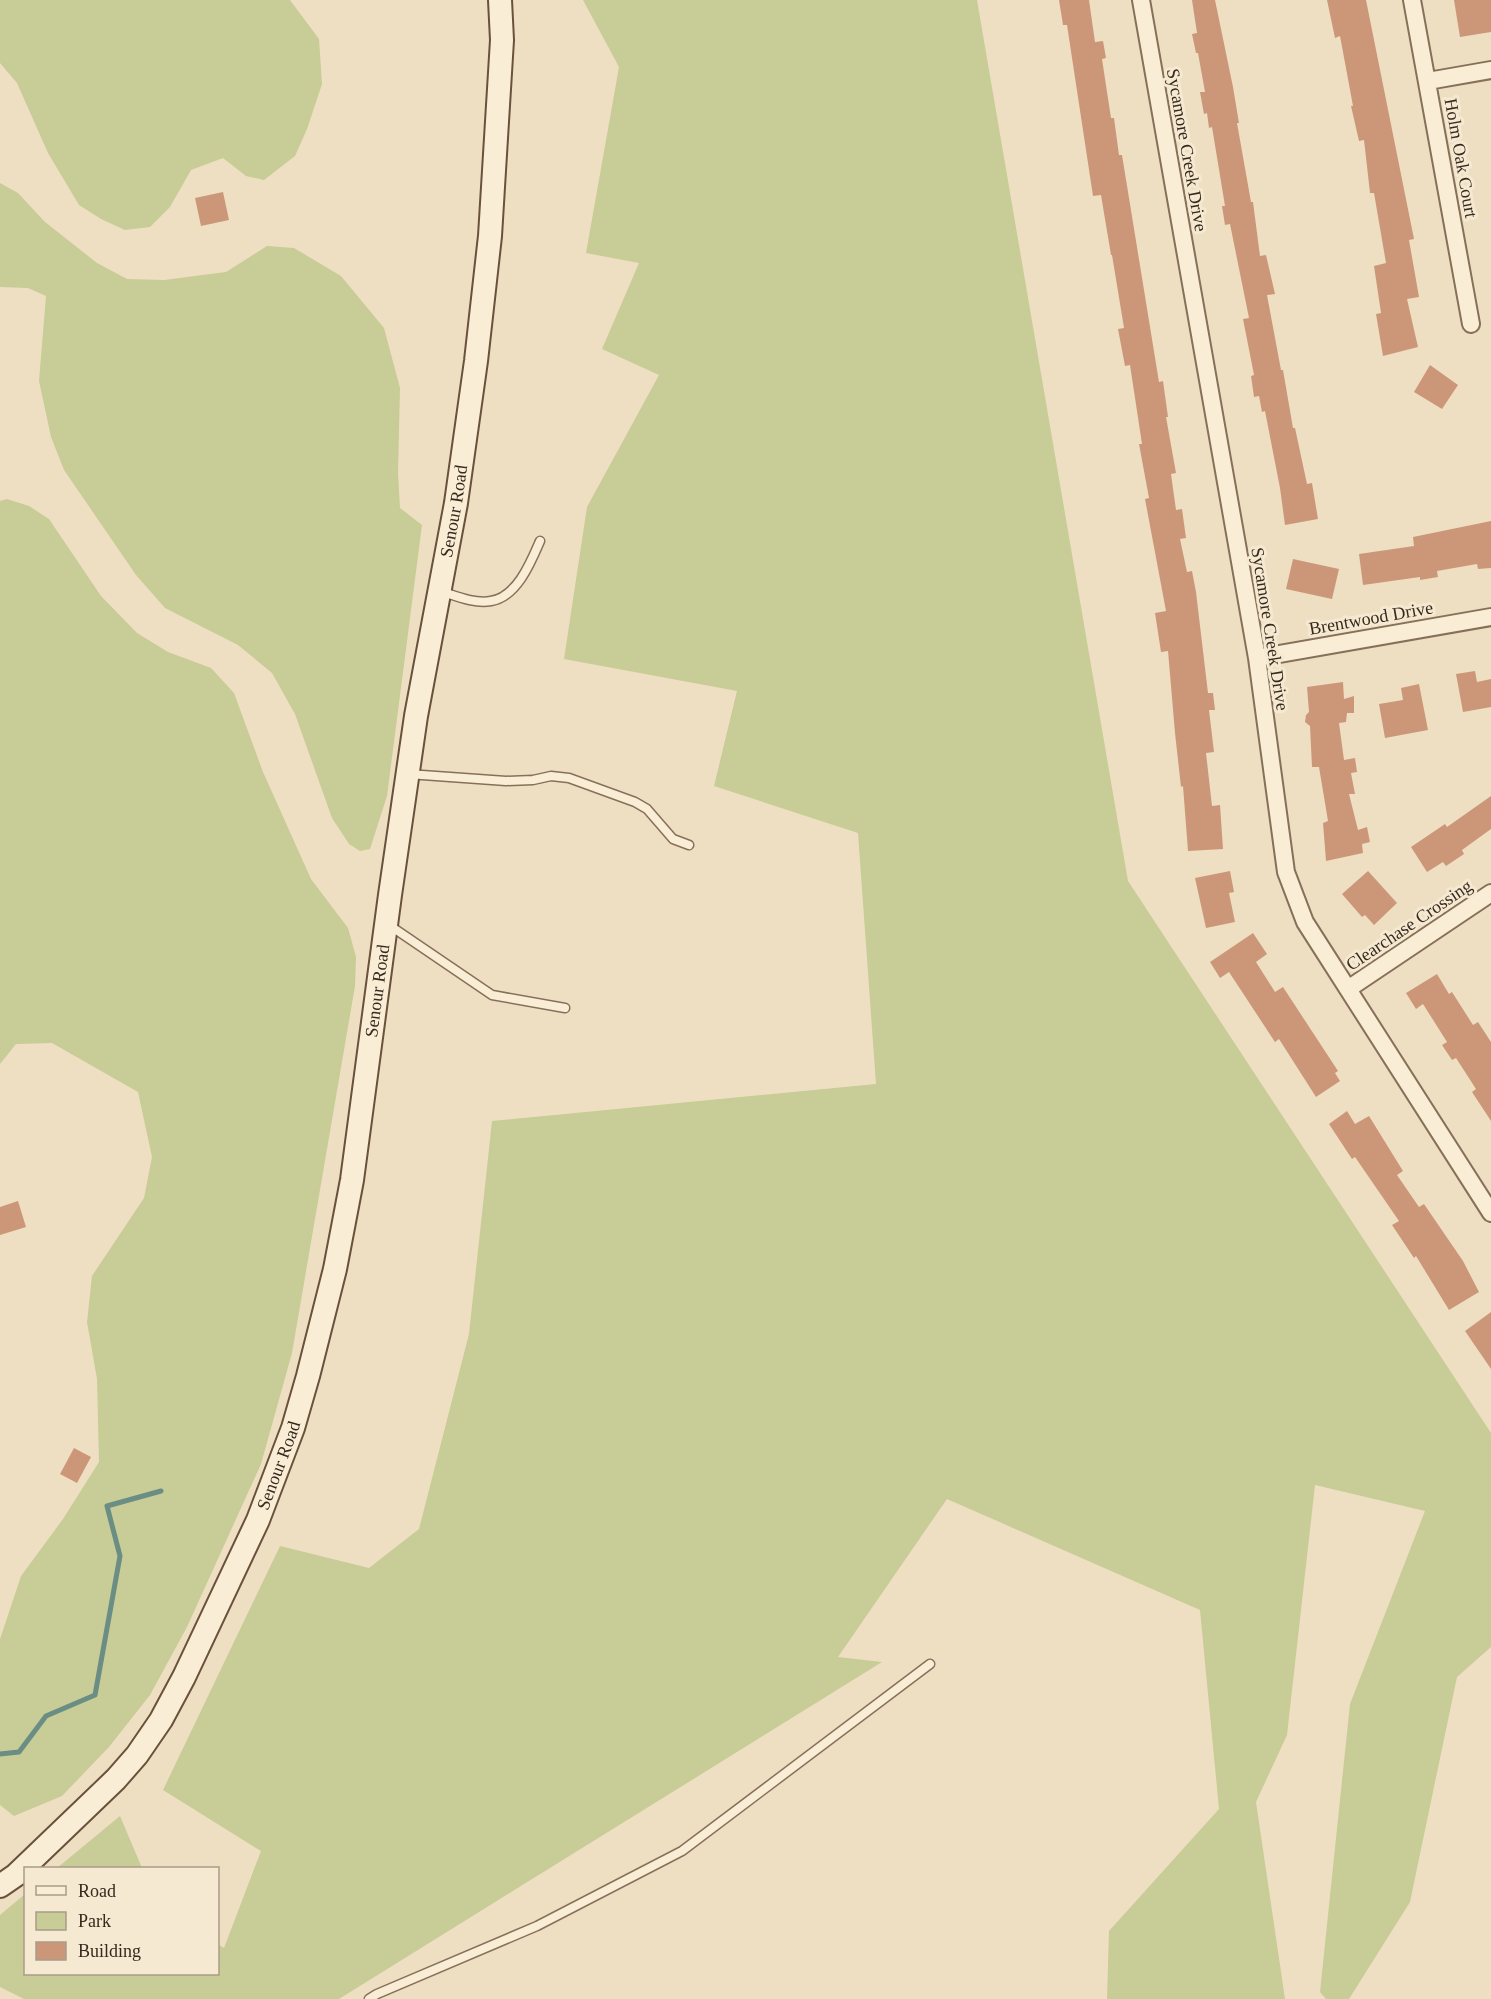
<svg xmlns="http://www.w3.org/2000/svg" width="1491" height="1999" viewBox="0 0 1491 1999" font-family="Georgia,serif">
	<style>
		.green { fill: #c8cc96 }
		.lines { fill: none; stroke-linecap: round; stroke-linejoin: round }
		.stream { stroke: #6b8e84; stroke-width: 5 }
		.building { fill: #cc9778 }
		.lane-casing { stroke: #877059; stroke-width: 11 }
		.street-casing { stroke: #877059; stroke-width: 20 }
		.secondary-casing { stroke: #69513c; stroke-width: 26 }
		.lane { stroke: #f9edd5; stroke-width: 8 }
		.street { stroke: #f9edd5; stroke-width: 16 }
		.secondary { stroke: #f9edd5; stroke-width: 22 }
		.labels { text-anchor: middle; stroke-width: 6; stroke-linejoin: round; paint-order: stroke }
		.street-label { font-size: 18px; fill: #37291d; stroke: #f5e9d1 }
	</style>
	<rect width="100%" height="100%" fill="#eedfc2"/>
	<path class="green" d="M0,0H290L319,39L322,84L307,129L295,156L264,180L246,176L223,158L191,170L170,207L150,227L125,230L101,219L79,205L48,153L17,83L0,63Z
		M583,0H977L1128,881L1491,1433V1647L1457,1677L1410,1902L1349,1999H1326L1320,1992L1350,1704L1425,1511L1315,1485L1287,1735L1256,1802L1285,1999H1107L1109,1931L1219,1809L1200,1610L947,1499L838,1657L882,1662L339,1999H24L0,1987V1915L25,1894L26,1974H218V1944L224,1948L261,1851L163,1790L280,1546L369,1568L419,1529L469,1334L492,1121L876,1084L858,833L714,786L737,691L564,659L587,507L659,375L602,349L639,263L586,253L619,67Z
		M0,183L18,193L45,222L97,263L127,279L164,280L226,272L267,246L294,248L341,276L384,328L400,388L398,473L400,508L422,525L387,796L370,849L360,851L349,844L332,818L295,714L272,673L238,645L165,608L136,575L64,470L51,437L39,381L46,296L28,288L0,287Z
		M7,499L29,506L49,519L101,596L137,633L168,652L211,668L234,693L263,772L311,879L348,928L356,957L355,986L292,1353L261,1464L187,1627L150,1695L109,1747L62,1796L14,1816L0,1805V1639L21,1576L63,1519L99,1462L97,1379L87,1322L92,1276L144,1198L152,1157L138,1092L52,1043L16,1044L0,1064V501Z
		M120,1816L142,1868H57Z"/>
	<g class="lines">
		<path class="stream" d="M0,1754L19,1752L46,1716L95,1695L120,1556L107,1506L161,1491"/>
	</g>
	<path class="building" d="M1059,0H1089L1095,42L1103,41L1106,58L1102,59L1111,118H1114L1119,155H1122L1159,382L1163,381L1168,417H1166L1176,473L1171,474L1176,510L1182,509L1186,538L1180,539L1187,572L1192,571L1196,592L1208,693H1213L1215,710H1209L1214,752L1206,753L1212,806L1220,805L1223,849L1188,851L1183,786L1181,787L1175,733L1168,651L1161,652L1155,613L1166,611L1145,499L1149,498L1139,444H1142L1130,365L1125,366L1118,329L1124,328L1112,255H1111L1101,195L1093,196L1067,25H1063Z
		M1192,0H1215L1233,87L1239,123H1237L1251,202H1253L1260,256L1266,255L1275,294L1267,295L1281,370H1283L1293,428H1295L1307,484L1312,483L1318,519L1285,525L1280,488L1265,411L1262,412L1259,396L1254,397L1251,376L1254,375L1243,319L1249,318L1230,224L1225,225L1222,206H1225L1212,127L1209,128L1207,113L1204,114L1200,92H1205L1198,53H1196L1192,34L1197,33Z
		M1327,0H1366L1414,239L1409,240L1419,297L1407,299L1418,347L1383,356L1376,314L1381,313L1374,266L1386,263L1374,193H1370L1364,140L1359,141L1351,106H1353L1340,36L1335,38Z
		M1454,0H1491V32L1460,37Z
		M223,192L229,220L201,226L195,198Z
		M1430,365L1458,385L1442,409L1414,392Z
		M1491,521V568L1478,569L1477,564L1437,571L1438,577L1420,580V577L1363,585L1359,554L1414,546L1413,537Z
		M1293,559L1339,569L1332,599L1286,589Z
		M1475,671L1477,682L1491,679V707L1463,712L1456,674Z
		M1343,682L1344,699L1354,696V713H1347L1346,722L1339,723L1344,760L1355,758L1357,772L1351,773L1355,794H1349L1358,830L1367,827L1370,842L1362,844L1363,853L1326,861L1323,823L1328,821L1319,767H1312L1310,726L1305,722L1306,715L1309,712L1307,687Z
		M1419,684L1428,730L1385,738L1379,704L1403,700L1401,688Z
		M1491,796V829L1462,850L1464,854L1446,866L1443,862L1427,872L1411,847L1445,824L1447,827Z
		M1230,871L1234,892L1229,893L1235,922L1206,928L1195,878Z
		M1368,871L1397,903L1374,925L1365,915L1362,917L1342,894Z
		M1253,933L1267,954L1256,962L1275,992L1283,987L1338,1071L1335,1073L1340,1081L1316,1097L1279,1039L1275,1042L1229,972L1220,978L1210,962Z
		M1437,974L1449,994L1452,992L1473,1025L1478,1022L1491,1042V1121L1472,1092L1476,1089L1456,1058L1452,1060L1442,1045L1447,1042L1423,1004L1416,1009L1406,993Z
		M1347,1111L1355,1124L1369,1116L1403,1171L1397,1175L1419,1207L1424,1204L1463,1261L1479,1292L1449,1310L1416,1256L1414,1258L1392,1225L1399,1221L1355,1157L1352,1159L1329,1124Z
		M18,1201L26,1227L0,1235V1207Z
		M1491,1312V1369L1465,1331Z
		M74,1448L91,1457L77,1483L60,1474Z"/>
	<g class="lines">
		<defs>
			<path id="lane" d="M440,591C456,596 474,604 491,601C517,597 531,562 540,541
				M408,774L506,781L533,780L551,776L569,778L635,802L647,809L673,839L689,845
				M389,925L492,995L565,1008
				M369,1999L377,1994L537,1926L682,1851L930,1664"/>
			<path id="street" d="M1141,0L1257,658L1286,872L1305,922L1491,1213
				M1412,0L1471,324
				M1428,81L1491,70
				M1257,658L1491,617
				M1348,989L1491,893"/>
			<g id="secondary">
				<path id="s1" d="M0,1886L16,1875L116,1779L137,1755L161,1720L184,1677L258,1520L293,1428L308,1376L335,1269L352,1180L390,895L416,716L456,503L476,361L490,236L502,40L500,0"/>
			</g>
		</defs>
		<use href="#lane" class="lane-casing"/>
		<use href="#street" class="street-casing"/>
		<use href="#secondary" class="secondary-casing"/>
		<use href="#lane" class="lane"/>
		<use href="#street" class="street"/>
		<use href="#secondary" class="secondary"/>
	</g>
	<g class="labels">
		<g class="street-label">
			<text transform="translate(1187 150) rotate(80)" y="6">Sycamore Creek Drive</text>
			<text transform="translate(1461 158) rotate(80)" y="6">Holm Oak Court</text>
			<text dy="6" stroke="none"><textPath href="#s1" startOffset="1485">Senour Road</textPath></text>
			<text transform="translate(1371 618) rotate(-10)" y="6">Brentwood Drive</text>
			<text transform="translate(1270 629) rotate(81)" y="6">Sycamore Creek Drive</text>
			<text transform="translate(1409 925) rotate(-34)" y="6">Clearchase Crossing</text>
			<text dy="6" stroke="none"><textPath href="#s1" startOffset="999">Senour Road</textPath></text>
			<text dy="6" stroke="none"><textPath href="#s1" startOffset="513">Senour Road</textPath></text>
		</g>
	</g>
	<rect x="24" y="1867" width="195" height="108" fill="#f5e9d1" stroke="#a99c89" stroke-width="1.5"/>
	<rect x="36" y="1886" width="30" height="9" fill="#f9edd5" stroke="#a99c89" stroke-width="1.5"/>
	<text x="78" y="1897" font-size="18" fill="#37291d">Road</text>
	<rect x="36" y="1912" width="30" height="18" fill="#c8cc96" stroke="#a99c89" stroke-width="1.5"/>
	<text x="78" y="1927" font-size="18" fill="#37291d">Park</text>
	<rect x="36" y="1942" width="30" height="18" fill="#cc9778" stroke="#a99c89" stroke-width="1.5"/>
	<text x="78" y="1957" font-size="18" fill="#37291d">Building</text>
</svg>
